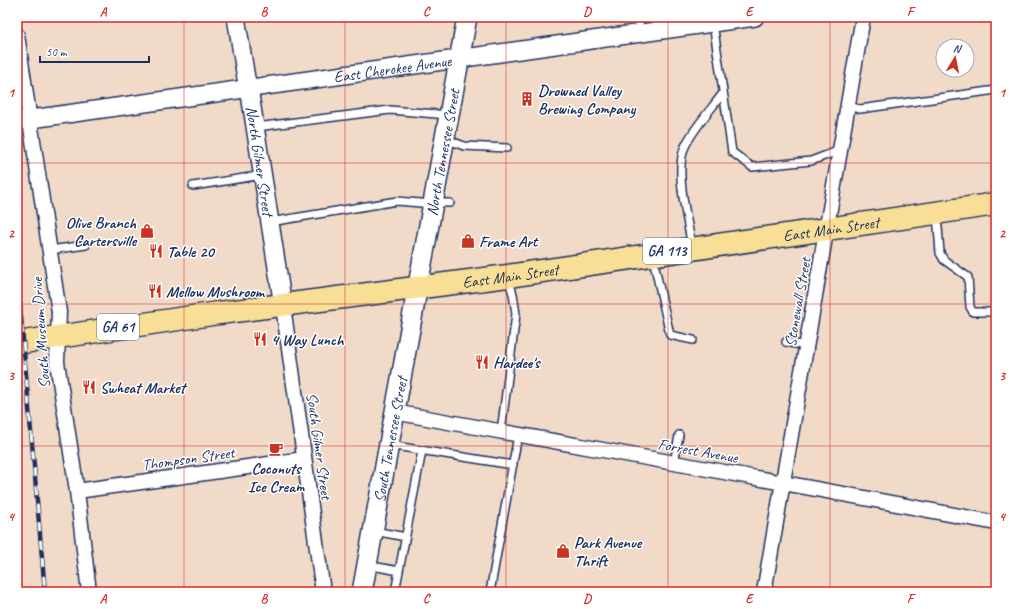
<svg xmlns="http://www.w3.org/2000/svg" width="1013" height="609" viewBox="0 0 1013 609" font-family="Caveat,sans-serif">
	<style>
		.built { fill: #f1dbc8; fill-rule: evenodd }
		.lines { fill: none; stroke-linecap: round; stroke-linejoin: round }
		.service-casing { stroke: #1b2f5e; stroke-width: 10 }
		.minor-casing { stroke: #1b2f5e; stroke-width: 17 }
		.tertiary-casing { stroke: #1b2f5e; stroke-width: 20 }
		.secondary-casing { stroke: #1b2f5e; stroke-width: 22 }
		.primary-casing { stroke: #1b2f5e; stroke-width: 25 }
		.service { stroke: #fff; stroke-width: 7 }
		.minor { stroke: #fff; stroke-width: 14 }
		.tertiary { stroke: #fff; stroke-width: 17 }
		.secondary { stroke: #fff; stroke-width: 19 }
		.primary { stroke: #f9df96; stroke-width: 22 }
		.rail-casing { stroke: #1b2f5e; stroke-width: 4.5 }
		.rail { stroke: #fff; stroke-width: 3; stroke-dasharray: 9; stroke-linecap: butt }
		.grid { fill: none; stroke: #d62828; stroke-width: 1; stroke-opacity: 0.55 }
		.labels { text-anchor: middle; stroke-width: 3; stroke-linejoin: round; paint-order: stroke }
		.shield { fill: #fff; stroke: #5f6d8e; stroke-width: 1 }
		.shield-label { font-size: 15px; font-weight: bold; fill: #1b2f5e }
		.street-label { font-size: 16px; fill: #1b2f5e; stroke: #fff }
		.poi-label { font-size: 16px; font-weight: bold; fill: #1b2f5e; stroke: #fff; text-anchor: start }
		.neatline { fill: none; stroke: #d62828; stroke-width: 1.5 }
		.grid-label { font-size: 13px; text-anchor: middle; font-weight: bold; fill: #d62828 }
	</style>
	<rect width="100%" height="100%" fill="#f7eadf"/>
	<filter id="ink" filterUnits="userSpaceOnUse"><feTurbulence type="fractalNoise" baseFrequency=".025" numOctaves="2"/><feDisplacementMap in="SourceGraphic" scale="8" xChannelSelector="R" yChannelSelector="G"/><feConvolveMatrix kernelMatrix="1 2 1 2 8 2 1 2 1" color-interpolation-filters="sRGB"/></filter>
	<g filter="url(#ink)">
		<path class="built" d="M17,17H996V592H17ZM943,46H967V70H943Z"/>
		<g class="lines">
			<defs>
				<path id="service" d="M713,23L732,152L752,167L811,161L840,150
					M638,33L640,17
					M847,106L860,109L996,90
					M256,127L390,110L448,115
					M446,139L464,146L507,148
					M193,186L263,175
					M435,203H450
					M937,214L940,253L944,260L968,277L970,307L973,312H996
					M270,222L397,201L432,204
					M692,248C688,220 676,179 683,152C687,136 713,107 723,93
					M50,250L86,245
					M653,258L670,335L693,340
					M786,342L806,346
					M501,432L516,314L513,294L508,278
					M389,445L513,465
					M674,464L679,435
					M374,531L406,537
					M367,565L399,571
					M395,592L422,451
					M490,592L518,435"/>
				<path id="minor" d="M17,35L59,312L57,362L77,491L89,592
					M283,306L323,592
					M394,412C595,449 796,484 996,523
					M77,491L304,459
					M764,592L863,17"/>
				<g id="tertiary">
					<path id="s1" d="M236,17L246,78L249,88L283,306"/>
					<path id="s2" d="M17,121L755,17"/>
				</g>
				<g id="secondary">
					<path id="s3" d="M362,592L467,17"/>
				</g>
				<g id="primary">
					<path id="s4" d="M17,343L212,314L508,276L996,204"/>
				</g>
			</defs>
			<use href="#service" class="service-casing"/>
			<use href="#minor" class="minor-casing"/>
			<use href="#tertiary" class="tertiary-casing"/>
			<use href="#secondary" class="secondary-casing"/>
			<use href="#primary" class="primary-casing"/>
			<use href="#service" class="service"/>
			<use href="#minor" class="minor"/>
			<use href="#tertiary" class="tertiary"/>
			<use href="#secondary" class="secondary"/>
			<use href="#primary" class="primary"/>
			<defs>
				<path id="rail" d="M17,271L45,592"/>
			</defs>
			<use href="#rail" class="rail-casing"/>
			<use href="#rail" class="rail"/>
		</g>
	</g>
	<path class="grid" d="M184,17V592M345,17V592M506,17V592M668,17V592M830,17V592M17,163H996M17,304H996M17,446H996"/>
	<defs>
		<symbol id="building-bare" viewBox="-9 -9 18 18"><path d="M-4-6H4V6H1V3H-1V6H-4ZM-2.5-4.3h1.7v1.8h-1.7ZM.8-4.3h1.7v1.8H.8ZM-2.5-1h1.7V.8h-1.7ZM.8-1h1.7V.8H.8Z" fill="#c8321e" stroke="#fff" stroke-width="2.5" paint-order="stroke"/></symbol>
		<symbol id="shop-bare" viewBox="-9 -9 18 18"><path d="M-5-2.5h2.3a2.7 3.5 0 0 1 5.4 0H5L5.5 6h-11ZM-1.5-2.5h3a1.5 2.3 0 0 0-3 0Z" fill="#c8321e" stroke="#fff" stroke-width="2.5" paint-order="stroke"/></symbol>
		<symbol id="restaurant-bare" viewBox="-9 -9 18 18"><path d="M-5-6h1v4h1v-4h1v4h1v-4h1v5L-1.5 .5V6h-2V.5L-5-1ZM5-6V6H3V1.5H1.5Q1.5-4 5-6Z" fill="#c8321e" stroke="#fff" stroke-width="2.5" paint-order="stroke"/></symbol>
		<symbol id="cafe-bare" viewBox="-9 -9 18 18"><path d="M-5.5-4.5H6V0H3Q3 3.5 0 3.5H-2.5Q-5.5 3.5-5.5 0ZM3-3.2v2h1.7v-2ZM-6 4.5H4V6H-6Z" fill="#c8321e" stroke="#fff" stroke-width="2.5" paint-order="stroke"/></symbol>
	</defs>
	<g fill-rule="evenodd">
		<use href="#building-bare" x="517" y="89" width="20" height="20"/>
		<use href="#shop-bare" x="137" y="221" width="20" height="20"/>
		<use href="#shop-bare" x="458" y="231" width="20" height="20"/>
		<use href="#restaurant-bare" x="146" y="241" width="20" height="20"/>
		<use href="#restaurant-bare" x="145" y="281" width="20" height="20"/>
		<use href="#restaurant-bare" x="250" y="329" width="20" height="20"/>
		<use href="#restaurant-bare" x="472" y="352" width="20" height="20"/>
		<use href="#restaurant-bare" x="79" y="377" width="20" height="20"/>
		<use href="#cafe-bare" x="266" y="439" width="20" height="20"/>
		<use href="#shop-bare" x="553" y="541" width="20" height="20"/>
	</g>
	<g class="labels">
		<g class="shield">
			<rect x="643" y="238" width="48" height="26" rx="3"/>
			<rect x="97" y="314" width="42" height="26" rx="3"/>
		</g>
		<g class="shield-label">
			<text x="667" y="256">GA 113</text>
			<text x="118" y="332">GA 61</text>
		</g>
		<g class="street-label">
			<text dy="6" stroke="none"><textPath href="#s2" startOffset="379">East Cherokee Avenue</textPath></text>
			<text dy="6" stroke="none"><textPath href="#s3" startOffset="447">North Tennessee Street</textPath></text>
			<text dy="6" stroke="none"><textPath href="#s1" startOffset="146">North Gilmer Street</textPath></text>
			<text dy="6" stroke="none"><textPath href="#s4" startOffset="822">East Main Street</textPath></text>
			<text dy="6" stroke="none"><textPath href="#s4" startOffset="498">East Main Street</textPath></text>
			<text transform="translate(797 302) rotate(-80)" y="6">Stonewall Street</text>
			<text transform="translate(40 333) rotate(-94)" y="6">South Museum Drive</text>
			<text dy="6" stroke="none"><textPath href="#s3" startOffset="155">South Tennessee Street</textPath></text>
			<text transform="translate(320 446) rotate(82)" y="6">South Gilmer Street</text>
			<text transform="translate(698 450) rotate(10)" y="6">Forrest Avenue</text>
			<text transform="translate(188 458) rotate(-8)" y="6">Thompson Street</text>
		</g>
		<g class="poi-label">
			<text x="538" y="96">Drowned Valley<tspan x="538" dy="18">Brewing Company</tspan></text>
			<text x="136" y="228" text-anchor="end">Olive Branch<tspan x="136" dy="18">Cartersville</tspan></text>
			<text x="479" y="247">Frame Art</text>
			<text x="167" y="257">Table 20</text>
			<text x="166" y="297">Mellow Mushroom</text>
			<text x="271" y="345">4 Way Lunch</text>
			<text x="493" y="368">Hardee's</text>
			<text x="100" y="393">Swheat Market</text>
			<text x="276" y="474" text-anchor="middle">Coconuts<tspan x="276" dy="18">Ice Cream</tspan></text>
			<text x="574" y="548">Park Avenue<tspan x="574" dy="18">Thrift</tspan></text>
		</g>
	</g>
	<rect width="1013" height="609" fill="none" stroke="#fff" stroke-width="44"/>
	<g transform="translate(955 58) rotate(10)"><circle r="19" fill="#ffffff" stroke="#a4acbf"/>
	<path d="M0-3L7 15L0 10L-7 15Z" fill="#c8321e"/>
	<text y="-6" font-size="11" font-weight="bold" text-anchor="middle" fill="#1b2f5e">N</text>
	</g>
	<path d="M40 56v6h109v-6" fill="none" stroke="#1b2f5e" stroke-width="2"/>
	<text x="46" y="56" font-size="12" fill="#1b2f5e" stroke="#ffffff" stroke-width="3" paint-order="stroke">50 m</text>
	<rect x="22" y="22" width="969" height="565" class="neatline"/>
	<g class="grid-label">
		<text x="103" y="16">A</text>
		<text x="264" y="16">B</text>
		<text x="426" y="16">C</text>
		<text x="587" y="16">D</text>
		<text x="749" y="16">E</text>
		<text x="910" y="16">F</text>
		<text x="11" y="97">1</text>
		<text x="1002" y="97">1</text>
		<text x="11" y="238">2</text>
		<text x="1002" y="238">2</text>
		<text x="11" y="380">3</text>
		<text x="1002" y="380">3</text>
		<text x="11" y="521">4</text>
		<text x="1002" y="521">4</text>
		<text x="103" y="603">A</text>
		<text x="264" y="603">B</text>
		<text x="426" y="603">C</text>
		<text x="587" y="603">D</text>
		<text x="749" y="603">E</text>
		<text x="910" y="603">F</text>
	</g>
</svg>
